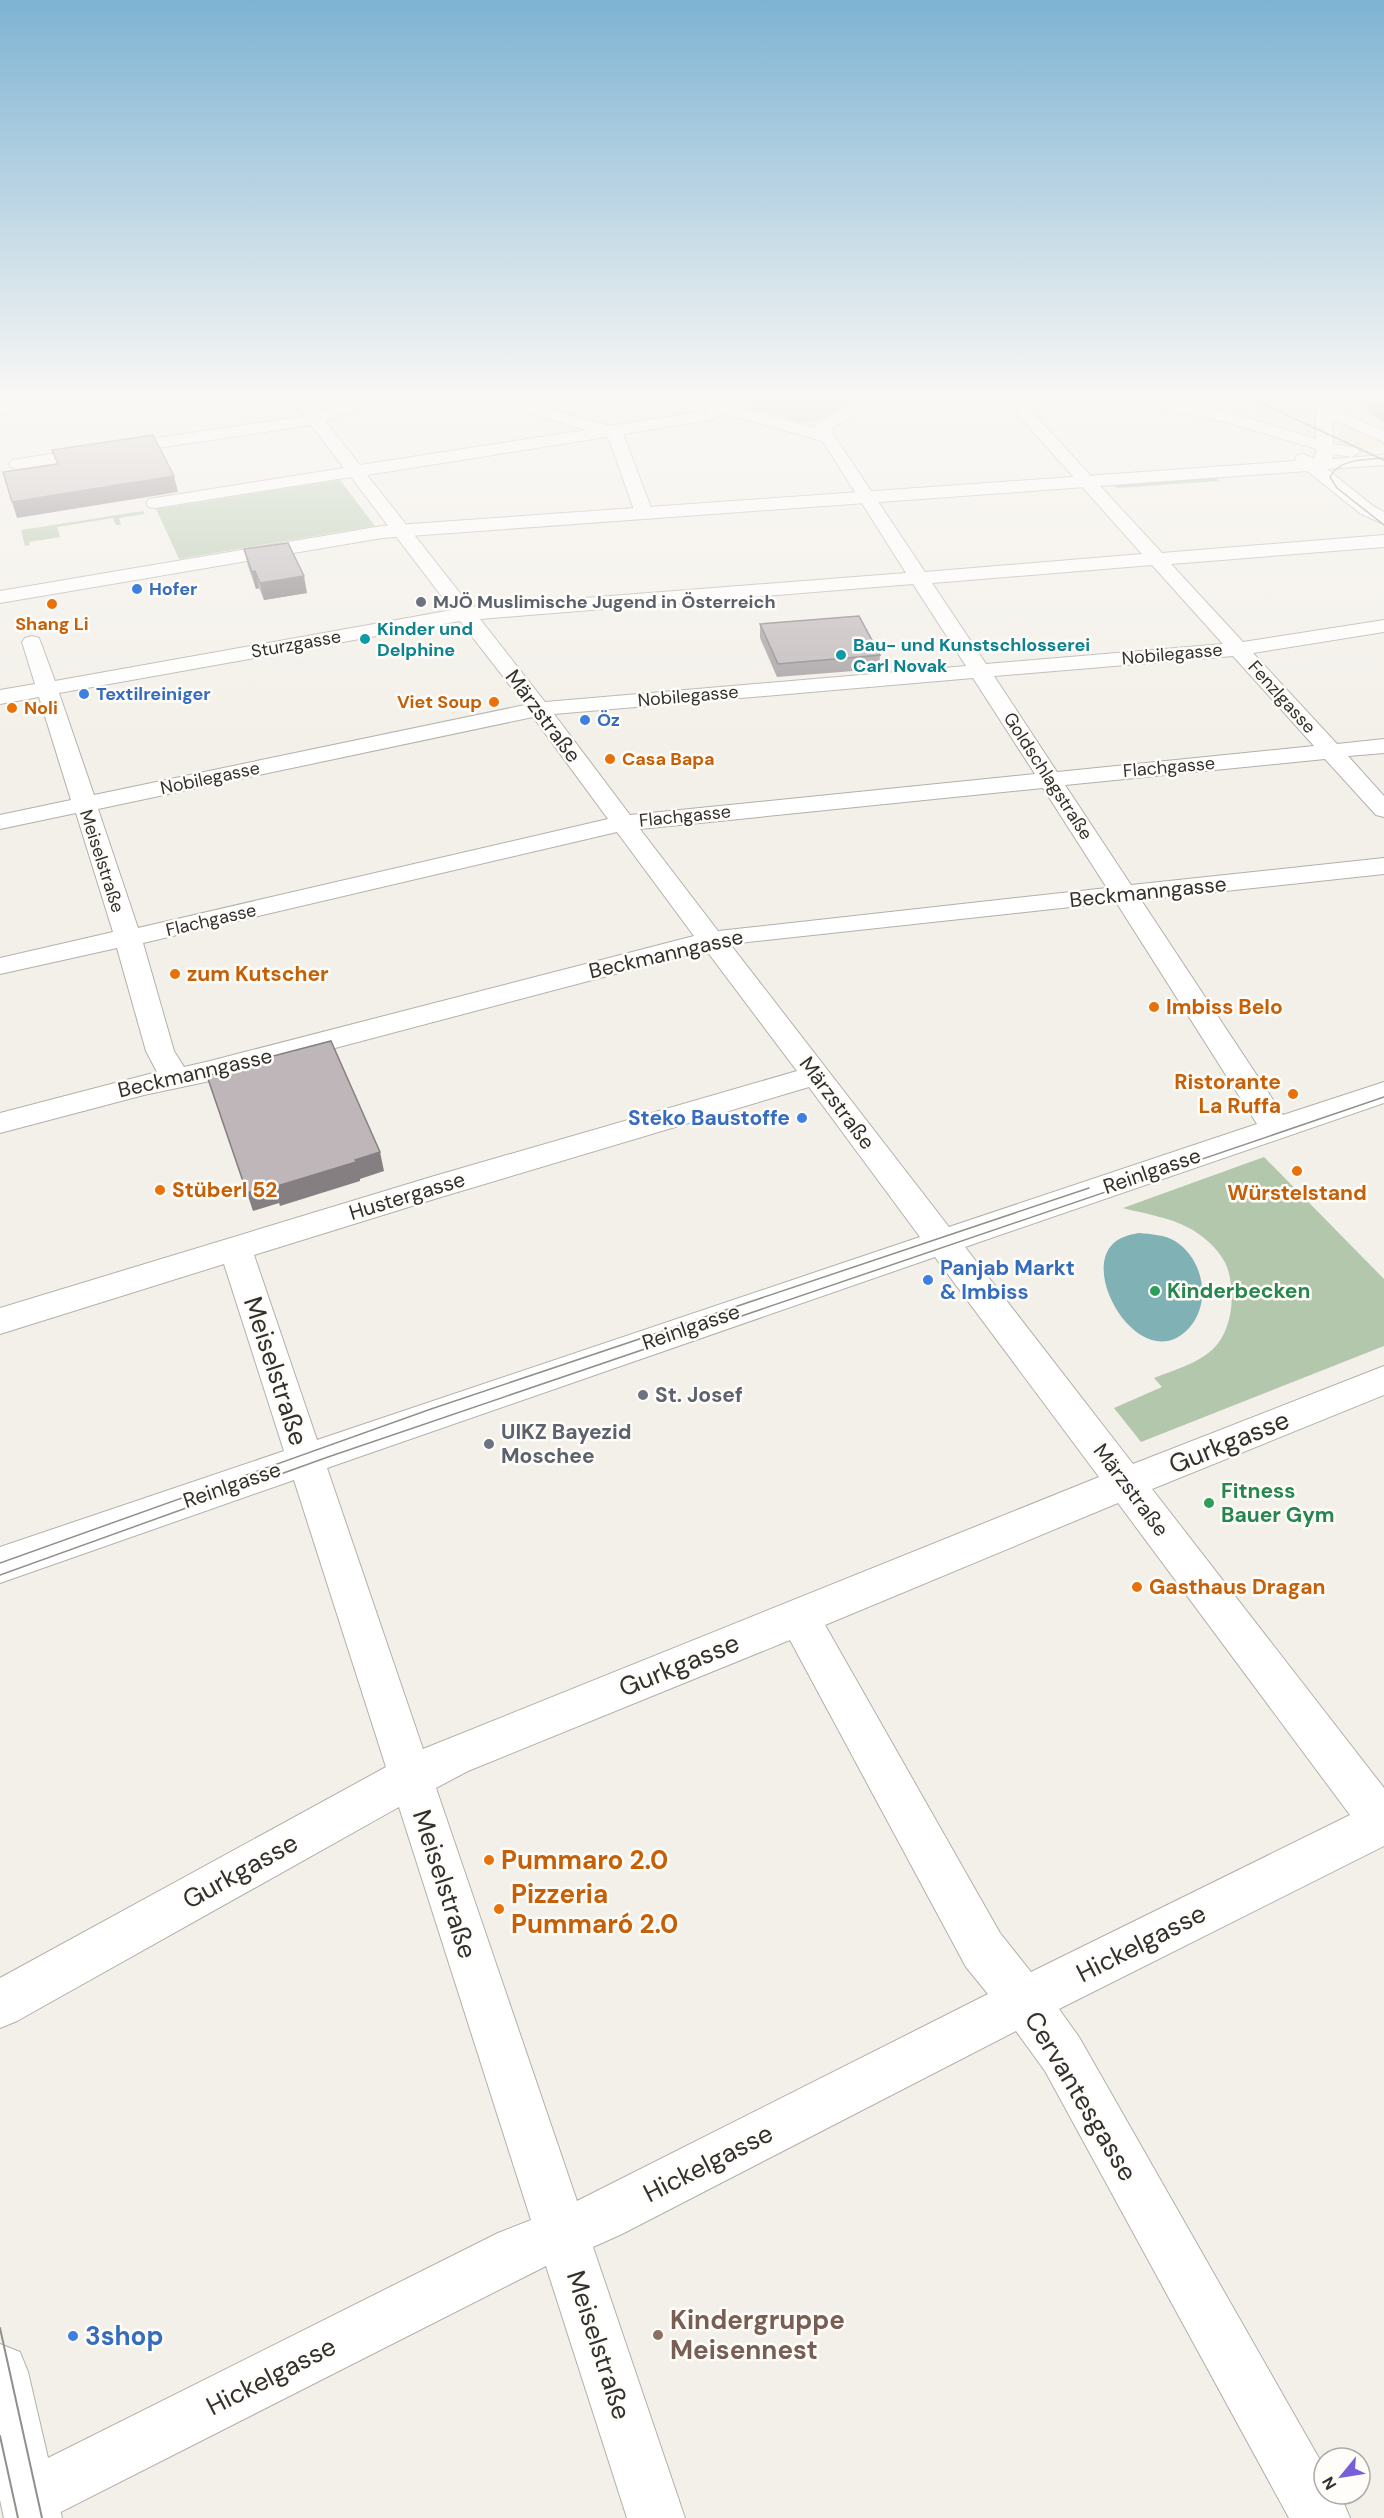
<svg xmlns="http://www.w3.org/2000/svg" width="1384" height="2518" viewBox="0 0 1384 2518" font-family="'DM Sans',sans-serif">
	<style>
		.built { fill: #ede6d8 }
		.green { fill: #b3c7ac }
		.water { fill: #80b1b4 }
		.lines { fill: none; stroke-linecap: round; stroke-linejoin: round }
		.minor-casing { stroke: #b3b0aa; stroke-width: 2 }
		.major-casing { stroke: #b3b0aa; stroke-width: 2 }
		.minor { fill: #fff; fill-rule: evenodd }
		.major { fill: #fff; fill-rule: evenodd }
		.tram-far1 { stroke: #92908b; stroke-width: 1.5 }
		.tram { stroke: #92908b; stroke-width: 2 }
		.rail { stroke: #92908b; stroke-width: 2 }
		.wall { fill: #a39d9f }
		.shaded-wall { fill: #857f82 }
		.building { fill: #beb6b9; stroke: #857f82; stroke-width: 1.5 }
		.shop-dot { fill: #3f7fe0; stroke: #fffdf9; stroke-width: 2 }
		.worship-dot { fill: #6b7280; stroke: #fffdf9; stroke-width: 2 }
		.food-dot { fill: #e8710a; stroke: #fffdf9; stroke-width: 2 }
		.culture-dot { fill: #0f9aa8; stroke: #fffdf9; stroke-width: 2 }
		.leisure-dot { fill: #2e9e5b; stroke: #fffdf9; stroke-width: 2 }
		.education-dot { fill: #8d6e63; stroke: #fffdf9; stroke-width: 2 }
		.labels { text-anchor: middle; stroke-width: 5; stroke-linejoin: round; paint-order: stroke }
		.far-shop-label { font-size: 18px; font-weight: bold; fill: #366cbe; stroke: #fffdf9; text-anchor: start }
		.far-worship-label { font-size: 18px; font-weight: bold; fill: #5b616d; stroke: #fffdf9; text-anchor: start }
		.far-food-label { font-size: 18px; font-weight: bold; fill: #c56008; stroke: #fffdf9; text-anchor: start }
		.far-culture-label { font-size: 18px; font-weight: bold; fill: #0d838f; stroke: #fffdf9; text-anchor: start }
		.far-street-label { font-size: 18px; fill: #32312e; stroke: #fffdf9 }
		.street-label { font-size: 21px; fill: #32312e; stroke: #fffdf9 }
		.food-label { font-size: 21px; font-weight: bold; fill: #c56008; stroke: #fffdf9; text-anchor: start }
		.shop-label { font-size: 21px; font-weight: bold; fill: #366cbe; stroke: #fffdf9; text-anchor: end }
		.leisure-label { font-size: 21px; font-weight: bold; fill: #27864d; stroke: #fffdf9; text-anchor: start }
		.worship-label { font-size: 21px; font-weight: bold; fill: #5b616d; stroke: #fffdf9; text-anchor: start }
		.near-street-label { font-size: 26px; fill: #32312e; stroke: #fffdf9 }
		.near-food-label { font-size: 26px; font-weight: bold; fill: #c56008; stroke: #fffdf9; text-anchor: start }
		.near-education-label { font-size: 26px; font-weight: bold; fill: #785e54; stroke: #fffdf9; text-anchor: start }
		.near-shop-label { font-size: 26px; font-weight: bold; fill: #366cbe; stroke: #fffdf9; text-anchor: start }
	</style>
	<rect width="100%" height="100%" fill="#f3f0e9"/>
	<path class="built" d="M1171,398H1301L1303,402L1314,408L1311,433L1289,423Z
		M1339,398H1384V431Z
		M1339,423L1384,442V447L1344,450L1337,447Z"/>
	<path class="green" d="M760,398H859L817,421L799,422L754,409L750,403Z
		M1215,477L1220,481L1118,488L1110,485Z
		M340,480L375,526L179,559L156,509Z
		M143,511L145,514L119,518L121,525H116L113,518L57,527L60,537L29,542L30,545L25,546L21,530Z
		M1264,1157L1384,1279V1346L1141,1442L1114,1408L1162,1387L1154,1378C1174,1370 1196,1364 1212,1350C1233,1331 1236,1292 1227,1267C1221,1251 1204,1236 1189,1228C1169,1217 1145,1214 1123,1208Z"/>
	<path class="water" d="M1139,1233C1151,1234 1165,1235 1175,1241C1205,1260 1213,1307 1185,1332C1141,1371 1083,1279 1111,1246C1118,1237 1129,1235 1139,1233Z"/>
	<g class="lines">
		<defs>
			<path id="minor" d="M17,398H40L38,401L0,414V404Z
				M270,398C289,397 306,397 319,412L357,398H379L377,401L325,421L360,465L586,430L490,401L488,398H512L609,426L707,411L709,410L706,406L708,403H722L734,398H754L739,408L815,428L817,423L861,398H880L878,401L832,428L833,434L925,572L1142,554L1003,398H1019L1162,553L1384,535V547L1171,564L1243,642L1384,620V632L1253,653L1337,744L1384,739V753L1348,756L1384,796V817L1376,815L1325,759L1065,785L1131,885L1384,858V874L1141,900L1283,1115L1384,1082V1103L965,1247L1133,1464L1384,1366V1395L1152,1489L1384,1788V1846L1059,2009L1079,2037L1324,2467V2494H1340L1350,2518H1289L1045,2071L1016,2031L622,2234L593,2247L685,2518H627L546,2266L49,2518H7L0,2496L8,2478L498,2233L531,2220L399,1807L17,2021L0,2028V1978L386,1767L294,1480L0,1583V1547L284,1451L224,1264L0,1334V1308L431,1177L797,1071L706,950L210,1081L144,1095L0,1133V1113L157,1072L146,1051L117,948L0,974V958L113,932L76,813L0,829V815L71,800L39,697L0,704V690L35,684L22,642L25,638L32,636L39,638L55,681L452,610L351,477L155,508L149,507L146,503L149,499L155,498L344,468L311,425L18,469L12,468L9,464L12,460L18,459L305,416L300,410L272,401ZM726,414L819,440L824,443L906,573L471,607L367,475L606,437L609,439L635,513L638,517H650L653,513L623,434L711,420ZM1152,565L1223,644L986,664L932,583ZM913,584L966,666L545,702L480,619ZM460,621L525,705L94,795L59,693ZM1233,656L1314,746L1057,772L994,676ZM973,678L1035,774L630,815L554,714ZM533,717L608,819L138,928L98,809ZM1043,788L1107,888L718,931L640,829ZM617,832L694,936L210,1061L184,1067L174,1051L143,943ZM1116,902L1257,1124L949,1227L730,944ZM809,1087L920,1237L317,1440L254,1255L441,1197ZM935,1257L1099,1477L423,1749L327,1468ZM1118,1503L1350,1815L1031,1972L1000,1933L825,1625ZM790,1640L966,1967L988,1994L577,2201L436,1788L468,1771Z
				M1324,405L1384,431V442L1318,413L1316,410Z"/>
			<path id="major" d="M1128,398C1191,396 1256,421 1316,439V410L1311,398H1327L1332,410L1333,444L1358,448L1360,452L1352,457L1333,454L1332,459L1384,455V465L1327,469L1373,506L1384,512V524L1361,514L1307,471L382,538L0,603V591L382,526L1296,461L1295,459L1297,455L1303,454L1313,458L1315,457L1317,449L1225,422L1130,401Z
				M0,2344L20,2352L28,2372L62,2518H4L0,2500Z"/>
		</defs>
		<use href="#minor" class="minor-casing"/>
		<use href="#major" class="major-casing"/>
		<use href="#minor" class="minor"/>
		<use href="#major" class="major"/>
		<path class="tram-far1" d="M1384,458C1365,460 1340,458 1330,477L1337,488L1384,525
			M0,1563L431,1409L1089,1188
			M0,1575L328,1457L1384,1097"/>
		<path class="tram" d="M0,2328L42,2518
			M0,2436L18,2518"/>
		<path class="rail" d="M1250,398L1384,460"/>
	</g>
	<path class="wall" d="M1354,398H1384V423L1353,400Z
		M244,549L307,593L264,600L259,588L256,589L248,566Z
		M760,624L880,655L879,669L777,677L760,638Z"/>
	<path class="shaded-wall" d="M174,476L178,492L17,518L12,502Z
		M255,571L259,588L256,589L252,572Z
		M304,576L307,593L264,600L260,583Z
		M380,1152L384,1171L360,1179V1181L280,1206L274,1187Z
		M273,1184L279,1203L253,1211L247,1193Z"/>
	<path class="building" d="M1375,398H1384V404Z
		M153,435L174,476L12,502L3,472L58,464L52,450Z
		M288,543L304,576L260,583L255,571L252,572L244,549Z
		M859,616L880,655L778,664L760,624Z
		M331,1041L380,1152L355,1160L356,1162L274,1187L273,1184L247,1193L207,1076L232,1069L231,1067Z"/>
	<linearGradient id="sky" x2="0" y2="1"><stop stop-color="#7eb3d3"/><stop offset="0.53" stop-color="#faf8f5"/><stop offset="1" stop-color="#faf8f5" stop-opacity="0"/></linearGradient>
	<rect width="1384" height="750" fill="url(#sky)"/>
	<g class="shop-dot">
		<circle cx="137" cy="589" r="6"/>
		<circle cx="84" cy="694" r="6"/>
		<circle cx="585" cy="720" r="6"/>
		<circle cx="802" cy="1118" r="6"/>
		<circle cx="928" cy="1280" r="6"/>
		<circle cx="73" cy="2336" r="6"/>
	</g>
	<g class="worship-dot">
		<circle cx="421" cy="602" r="6"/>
		<circle cx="643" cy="1395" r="6"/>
		<circle cx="489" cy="1444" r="6"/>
	</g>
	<g class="food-dot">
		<circle cx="52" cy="604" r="6"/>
		<circle cx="494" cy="702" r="6"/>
		<circle cx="12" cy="708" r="6"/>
		<circle cx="610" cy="759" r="6"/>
		<circle cx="175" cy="974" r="6"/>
		<circle cx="1154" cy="1007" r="6"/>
		<circle cx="1293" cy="1094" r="6"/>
		<circle cx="1297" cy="1171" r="6"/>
		<circle cx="160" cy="1190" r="6"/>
		<circle cx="1137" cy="1587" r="6"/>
		<circle cx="489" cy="1860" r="6"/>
		<circle cx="499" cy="1909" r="6"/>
	</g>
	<g class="culture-dot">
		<circle cx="365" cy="639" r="6"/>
		<circle cx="841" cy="655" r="6"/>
	</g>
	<g class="leisure-dot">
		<circle cx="1155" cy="1291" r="6"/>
		<circle cx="1209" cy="1503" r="6"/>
	</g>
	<circle class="education-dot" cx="658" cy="2335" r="6"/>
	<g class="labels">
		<g class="far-shop-label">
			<text x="149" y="595">Hofer</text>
			<text x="96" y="700">Textilreiniger</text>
			<text x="597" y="726">Öz</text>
		</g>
		<g class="far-worship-label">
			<text x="433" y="608">MJÖ Muslimische Jugend in Österreich</text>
		</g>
		<g class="far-food-label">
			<text x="52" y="630" text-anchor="middle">Shang Li</text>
			<text x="482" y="708" text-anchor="end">Viet Soup</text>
			<text x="24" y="714">Noli</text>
			<text x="622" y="765">Casa Bapa</text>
		</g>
		<g class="far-culture-label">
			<text x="377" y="635">Kinder und<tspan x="377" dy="21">Delphine</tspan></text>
			<text x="853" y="651">Bau- und Kunstschlosserei<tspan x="853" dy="21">Carl Novak</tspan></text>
		</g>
		<g class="far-street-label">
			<text transform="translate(296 644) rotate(-10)" y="6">Sturzgasse</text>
			<text transform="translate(1172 654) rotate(-5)" y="6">Nobilegasse</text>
			<text transform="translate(688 696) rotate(-5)" y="6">Nobilegasse</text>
			<text transform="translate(1282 697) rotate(48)" y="6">Fenzlgasse</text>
			<text transform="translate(1169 767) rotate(-5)" y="6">Flachgasse</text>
			<text transform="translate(1048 776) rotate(57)" y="6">Goldschlagstraße</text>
			<text transform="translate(210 778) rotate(-12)" y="6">Nobilegasse</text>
			<text transform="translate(685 816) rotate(-6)" y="6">Flachgasse</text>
			<text transform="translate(102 861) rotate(72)" y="6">Meiselstraße</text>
			<text transform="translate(211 920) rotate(-13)" y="6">Flachgasse</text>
		</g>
		<g class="street-label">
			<text transform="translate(543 716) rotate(53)" y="7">Märzstraße</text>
			<text transform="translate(1148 892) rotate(-6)" y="7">Beckmanngasse</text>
			<text transform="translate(666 954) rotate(-13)" y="7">Beckmanngasse</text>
			<text transform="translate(195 1073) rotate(-13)" y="7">Beckmanngasse</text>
			<text transform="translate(837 1103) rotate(53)" y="7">Märzstraße</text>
			<text transform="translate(1152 1171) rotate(-19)" y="7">Reinlgasse</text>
			<text transform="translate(407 1196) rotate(-17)" y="7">Hustergasse</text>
			<text transform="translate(691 1327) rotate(-19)" y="7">Reinlgasse</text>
			<text transform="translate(232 1485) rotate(-19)" y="7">Reinlgasse</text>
			<text transform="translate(1131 1490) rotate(53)" y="7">Märzstraße</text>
		</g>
		<g class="food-label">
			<text x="187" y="981">zum Kutscher</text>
			<text x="1166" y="1014">Imbiss Belo</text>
			<text x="1281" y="1089" text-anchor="end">Ristorante<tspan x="1281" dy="24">La Ruffa</tspan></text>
			<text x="172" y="1197">Stüberl 52</text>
			<text x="1297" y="1200" text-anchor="middle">Würstelstand</text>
			<text x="1149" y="1594">Gasthaus Dragan</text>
		</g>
		<g class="shop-label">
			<text x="790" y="1125">Steko Baustoffe</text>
			<text x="940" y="1275" text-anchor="start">Panjab Markt<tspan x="940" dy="24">&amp; Imbiss</tspan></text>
		</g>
		<g class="leisure-label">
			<text x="1167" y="1298">Kinderbecken</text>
			<text x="1221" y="1498">Fitness<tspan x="1221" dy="24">Bauer Gym</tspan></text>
		</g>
		<g class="worship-label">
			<text x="655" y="1402">St. Josef</text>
			<text x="501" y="1439">UIKZ Bayezid<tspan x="501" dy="24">Moschee</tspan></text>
		</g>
		<g class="near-street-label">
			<text transform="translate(276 1371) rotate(72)" y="9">Meiselstraße</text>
			<text transform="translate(1229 1442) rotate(-22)" y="9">Gurkgasse</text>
			<text transform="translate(679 1665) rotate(-22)" y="9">Gurkgasse</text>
			<text transform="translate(240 1871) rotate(-29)" y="9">Gurkgasse</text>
			<text transform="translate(445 1884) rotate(72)" y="9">Meiselstraße</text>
			<text transform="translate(1141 1943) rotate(-27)" y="9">Hickelgasse</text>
			<text transform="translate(1081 2096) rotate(59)" y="9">Cervantesgasse</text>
			<text transform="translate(708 2163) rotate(-27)" y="9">Hickelgasse</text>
			<text transform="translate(599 2345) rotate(72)" y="9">Meiselstraße</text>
			<text transform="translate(271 2376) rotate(-27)" y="9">Hickelgasse</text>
		</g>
		<g class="near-food-label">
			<text x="501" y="1869">Pummaro 2.0</text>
			<text x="511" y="1903">Pizzeria<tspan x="511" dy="30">Pummaró 2.0</tspan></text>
		</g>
		<g class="near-education-label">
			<text x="670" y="2329">Kindergruppe<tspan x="670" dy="30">Meisennest</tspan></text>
		</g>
		<g class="near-shop-label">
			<text x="85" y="2345">3shop</text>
		</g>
	</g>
	<g transform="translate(1342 2476) rotate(240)"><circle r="28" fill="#fffdf9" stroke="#adaba8" stroke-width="1.5"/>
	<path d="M0-4.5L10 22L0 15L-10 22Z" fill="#785fda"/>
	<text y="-9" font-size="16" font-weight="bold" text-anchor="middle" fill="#32312e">N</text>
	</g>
</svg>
